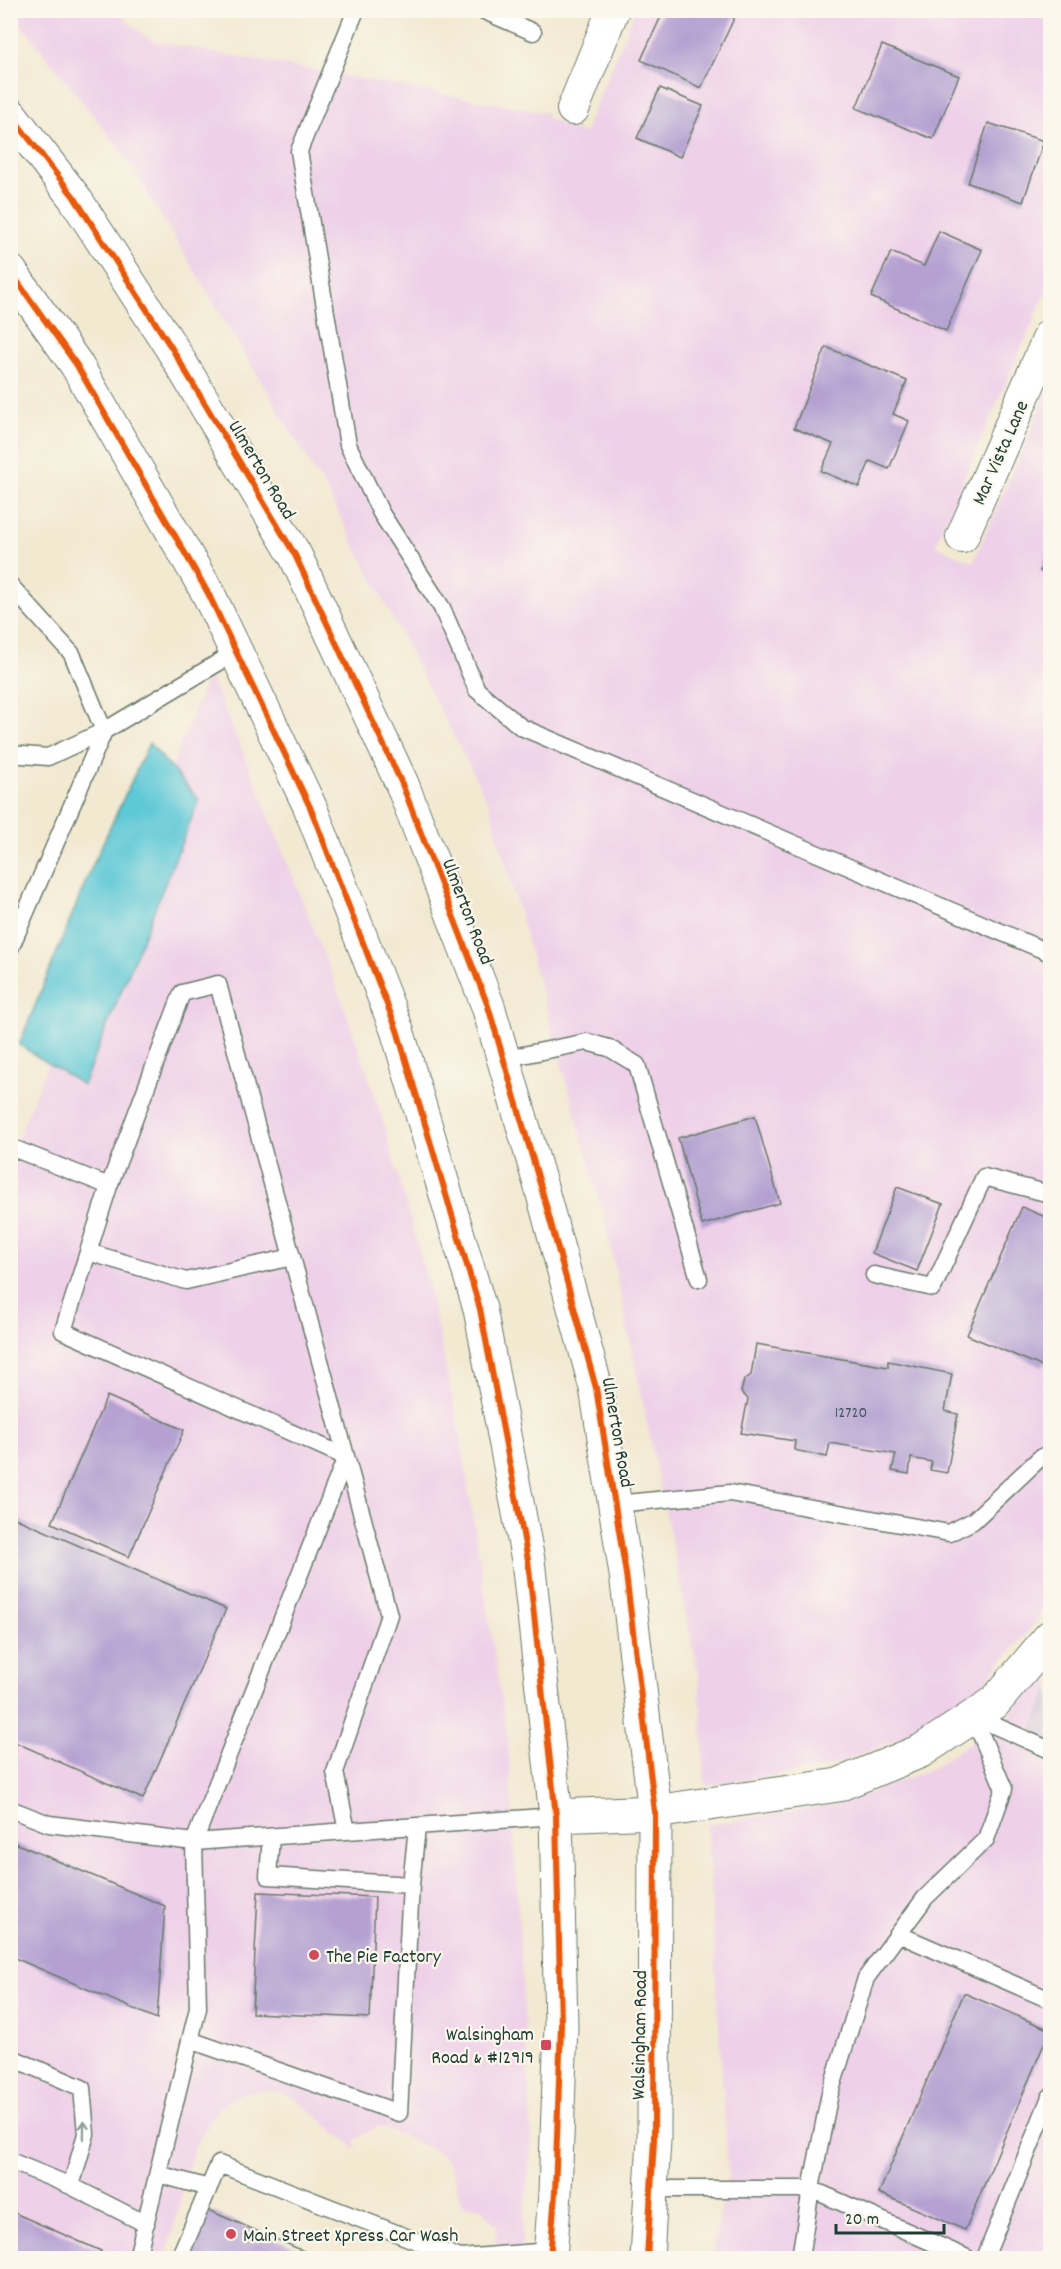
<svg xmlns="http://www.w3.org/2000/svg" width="1061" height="2269" viewBox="0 0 1061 2269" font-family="Dekko,sans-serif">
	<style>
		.built { fill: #eed0e8 }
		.industrial { fill: #ccbed4 }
		.water { fill: #5dc8d6; stroke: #3e8285; stroke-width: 1.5 }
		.building { fill: #b4a1d1 }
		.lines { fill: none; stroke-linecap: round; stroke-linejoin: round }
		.lane-casing { stroke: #69796b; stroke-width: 19 }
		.street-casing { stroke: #69796b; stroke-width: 34 }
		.secondary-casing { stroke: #69796b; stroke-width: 35 }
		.primary-casing { stroke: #69796b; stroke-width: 35 }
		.lane { stroke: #fff; stroke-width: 16 }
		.street { stroke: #fff; stroke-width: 32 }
		.secondary { stroke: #fff; stroke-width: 33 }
		.primary { stroke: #fff; stroke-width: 33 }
		.cycleway-casing { stroke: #fbf7ec; stroke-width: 10 }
		.cycleway { stroke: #e8590c; stroke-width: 6 }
		.oneway { stroke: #8f9e9a }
		.poi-dot { fill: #d1495b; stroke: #fbf7ec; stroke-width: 2 }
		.labels { text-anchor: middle; stroke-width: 4.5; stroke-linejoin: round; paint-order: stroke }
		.number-label { font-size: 16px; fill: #44565b }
		.street-label { font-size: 20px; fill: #1f3d34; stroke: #fbf7ec }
		.poi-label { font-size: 20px; fill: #1f3d34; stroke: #fbf7ec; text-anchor: start }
	</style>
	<rect width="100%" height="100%" fill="#fbf7ec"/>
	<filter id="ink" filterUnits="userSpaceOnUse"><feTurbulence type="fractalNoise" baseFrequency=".0167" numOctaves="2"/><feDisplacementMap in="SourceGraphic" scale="12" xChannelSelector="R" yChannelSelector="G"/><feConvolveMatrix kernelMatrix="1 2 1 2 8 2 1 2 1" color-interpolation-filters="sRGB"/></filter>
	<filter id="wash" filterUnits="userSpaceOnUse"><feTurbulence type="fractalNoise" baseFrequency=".008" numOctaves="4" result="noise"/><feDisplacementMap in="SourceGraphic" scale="24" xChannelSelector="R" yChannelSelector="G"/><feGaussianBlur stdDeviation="1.35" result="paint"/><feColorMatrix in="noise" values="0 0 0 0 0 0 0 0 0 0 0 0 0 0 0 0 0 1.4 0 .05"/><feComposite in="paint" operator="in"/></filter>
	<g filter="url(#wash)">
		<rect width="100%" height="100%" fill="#f2e9d1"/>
		<path class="built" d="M1023,10L1050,22V283L935,545L973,562L1050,386V1595L1035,1623L979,1688L909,1734L830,1767L705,1786L699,1676L606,1224L489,804L328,493L125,155L10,11H115L147,37L157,42L548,113L546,118L584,134L635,11Z
			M209,675L254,778L343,1003L379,1108L425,1272L459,1428L508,1742L532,2139L520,2258H494L497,2226L480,2207L462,2205L450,2165L440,2153L379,2125L355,2140L356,2149L294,2098L279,2091L266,2090L242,2093L229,2100L217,2110L193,2150L169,2246L163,2258H11V1155L48,1063L83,1084L198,800L171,768Z
			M1050,1668V1686L1024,1747L1050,1759V2258H711L728,2175L707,1825L843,1803L931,1769L1006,1718Z"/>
		<path class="industrial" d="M1050,1686V1759L1024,1748Z"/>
		<path class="water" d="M149,743L199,800L83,1085L19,1045L90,871Z"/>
		<g id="blocks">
			<path class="building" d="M664,10H738L701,88L641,60Z
				M882,45L959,76L933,139L856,108Z
				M660,88L703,106L680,157L637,138Z
				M988,123L1044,141L1023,202L968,183Z
				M939,231L982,250L946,331L871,297L891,252L924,266Z
				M826,347L907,381L893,414L909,421L889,469L870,461L859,487L821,471L833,444L794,428Z
				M1050,545V575L1040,571Z
				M755,1116L780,1203L702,1225L678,1138Z
				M897,1187L943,1204L917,1271L872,1253Z
				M1022,1207L1050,1219V1349L1043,1367L967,1335Z
				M756,1344L888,1367V1361L952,1374L945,1411L958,1414L947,1473L930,1470L932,1462L911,1458L909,1474L892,1471L896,1454L830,1443L827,1457L794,1450L795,1441L741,1433L748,1399L741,1392L744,1380L751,1375Z
				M107,1396L184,1430L129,1557L52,1523Z
				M10,1516L226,1609L143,1799L10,1740Z
				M10,1841L165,1906L157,2019L10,1956Z
				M258,1892L375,1897L370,2018L252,2013Z
				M964,1993L1050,2030L965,2230L879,2193Z
				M208,2210L320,2258H187Z
				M10,2211L101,2251L98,2258H10Z"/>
		</g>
	</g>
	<g filter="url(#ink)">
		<use href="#blocks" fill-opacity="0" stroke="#69796b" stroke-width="1.5"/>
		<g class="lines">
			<defs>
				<path id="lane" d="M356,10L299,151L348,445L381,513L442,608L477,690L521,727L1050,953
					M482,10L533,32
					M10,585L72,654L104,731L48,757L10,754
					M10,949L104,731L236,652
					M503,1059L587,1042L609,1048L637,1065L699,1279
					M10,1147L109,1186L182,993L218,984L389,1615L335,1772L347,1831
					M88,1252L186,1281L292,1257
					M874,1275L933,1288L984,1177L1050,1194
					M615,1504L730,1493L949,1533L973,1521L1040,1458L1050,1453
					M973,1716L1050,1750
					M10,1809L49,1824L194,1842L346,1457L63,1331L109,1186
					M271,1837L268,1876L411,1885
					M898,1934L1050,2000
					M190,2040L399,2113L411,1885L417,1827
					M10,2057L82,2088L86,2134L71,2186
					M10,2161L71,2186L146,2224
					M158,2174L209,2188
					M651,2189H811L830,2093L866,1978L925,1898L986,1839L1004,1789L973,1716
					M137,2258L198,2008L194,1842L556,1816
					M179,2258L219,2164L460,2258L551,2251
					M800,2258L811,2189L967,2258
					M985,2258L1050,2097"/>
				<path id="street" d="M573,109L613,10
					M962,537L1050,335"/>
				<path id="secondary" d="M556,1816L655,1812L838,1785L921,1751L994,1703L1050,1637"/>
				<path id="primary" d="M10,114L74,197L171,347L295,555L402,784L488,1006L541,1187L596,1388L626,1574L655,1812L654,2140L647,2258
					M10,271L76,364L208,593L310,807L397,1030L480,1309L528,1560L556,1816L561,2025L555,2193L550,2258"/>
			</defs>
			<use href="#lane" class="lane-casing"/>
			<use href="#street" class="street-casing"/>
			<use href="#secondary" class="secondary-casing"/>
			<use href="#primary" class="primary-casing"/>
			<use href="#lane" class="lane"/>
			<use href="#street" class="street"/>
			<use href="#secondary" class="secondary"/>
			<use href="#primary" class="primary"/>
			<defs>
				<path id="cycleway" d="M10,114L74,197L171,347L295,555L402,784L488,1006L541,1187L596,1388L626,1574L655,1812L654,2140L647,2258
					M10,271L76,364L208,593L310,807L397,1030L480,1309L528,1560L556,1816L561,2025L555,2193L550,2258"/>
			</defs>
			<use href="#cycleway" class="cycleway-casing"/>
			<use href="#cycleway" class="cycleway"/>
		</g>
		<defs><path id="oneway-shaft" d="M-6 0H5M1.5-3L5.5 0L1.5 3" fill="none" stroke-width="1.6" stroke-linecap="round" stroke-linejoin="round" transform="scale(1.5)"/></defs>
		<use class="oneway" href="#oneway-shaft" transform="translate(84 2130) rotate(-89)"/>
	</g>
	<g class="poi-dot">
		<circle cx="314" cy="1955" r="6"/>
		<rect x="540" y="2039" width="12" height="12" rx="3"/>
		<circle cx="231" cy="2234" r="6"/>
	</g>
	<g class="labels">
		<g class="number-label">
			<text x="851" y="1417">12720</text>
		</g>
		<g class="street-label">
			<text transform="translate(999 452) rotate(-66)" y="7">Mar Vista Lane</text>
			<text transform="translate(263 469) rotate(59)" y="7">Ulmerton Road</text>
			<text transform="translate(469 911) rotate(69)" y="7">Ulmerton Road</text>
			<text transform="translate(619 1432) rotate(80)" y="7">Ulmerton Road</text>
			<text transform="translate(638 2035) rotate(-89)" y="7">Walsingham Road</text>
		</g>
		<g class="poi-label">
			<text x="326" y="1962">The Pie Factory</text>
			<text x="534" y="2040" text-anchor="end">Walsingham<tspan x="534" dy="23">Road &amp; #12919</tspan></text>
			<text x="243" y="2241">Main Street Xpress Car Wash</text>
		</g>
	</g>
	<rect width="1061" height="2269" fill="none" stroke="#fbf7ec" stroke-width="36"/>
	<path d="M836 2224v9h108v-9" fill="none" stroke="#1f3d34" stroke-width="3"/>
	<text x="845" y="2224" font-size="18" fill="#1f3d34" stroke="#fbf7ec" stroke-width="4.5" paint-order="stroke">20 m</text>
</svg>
